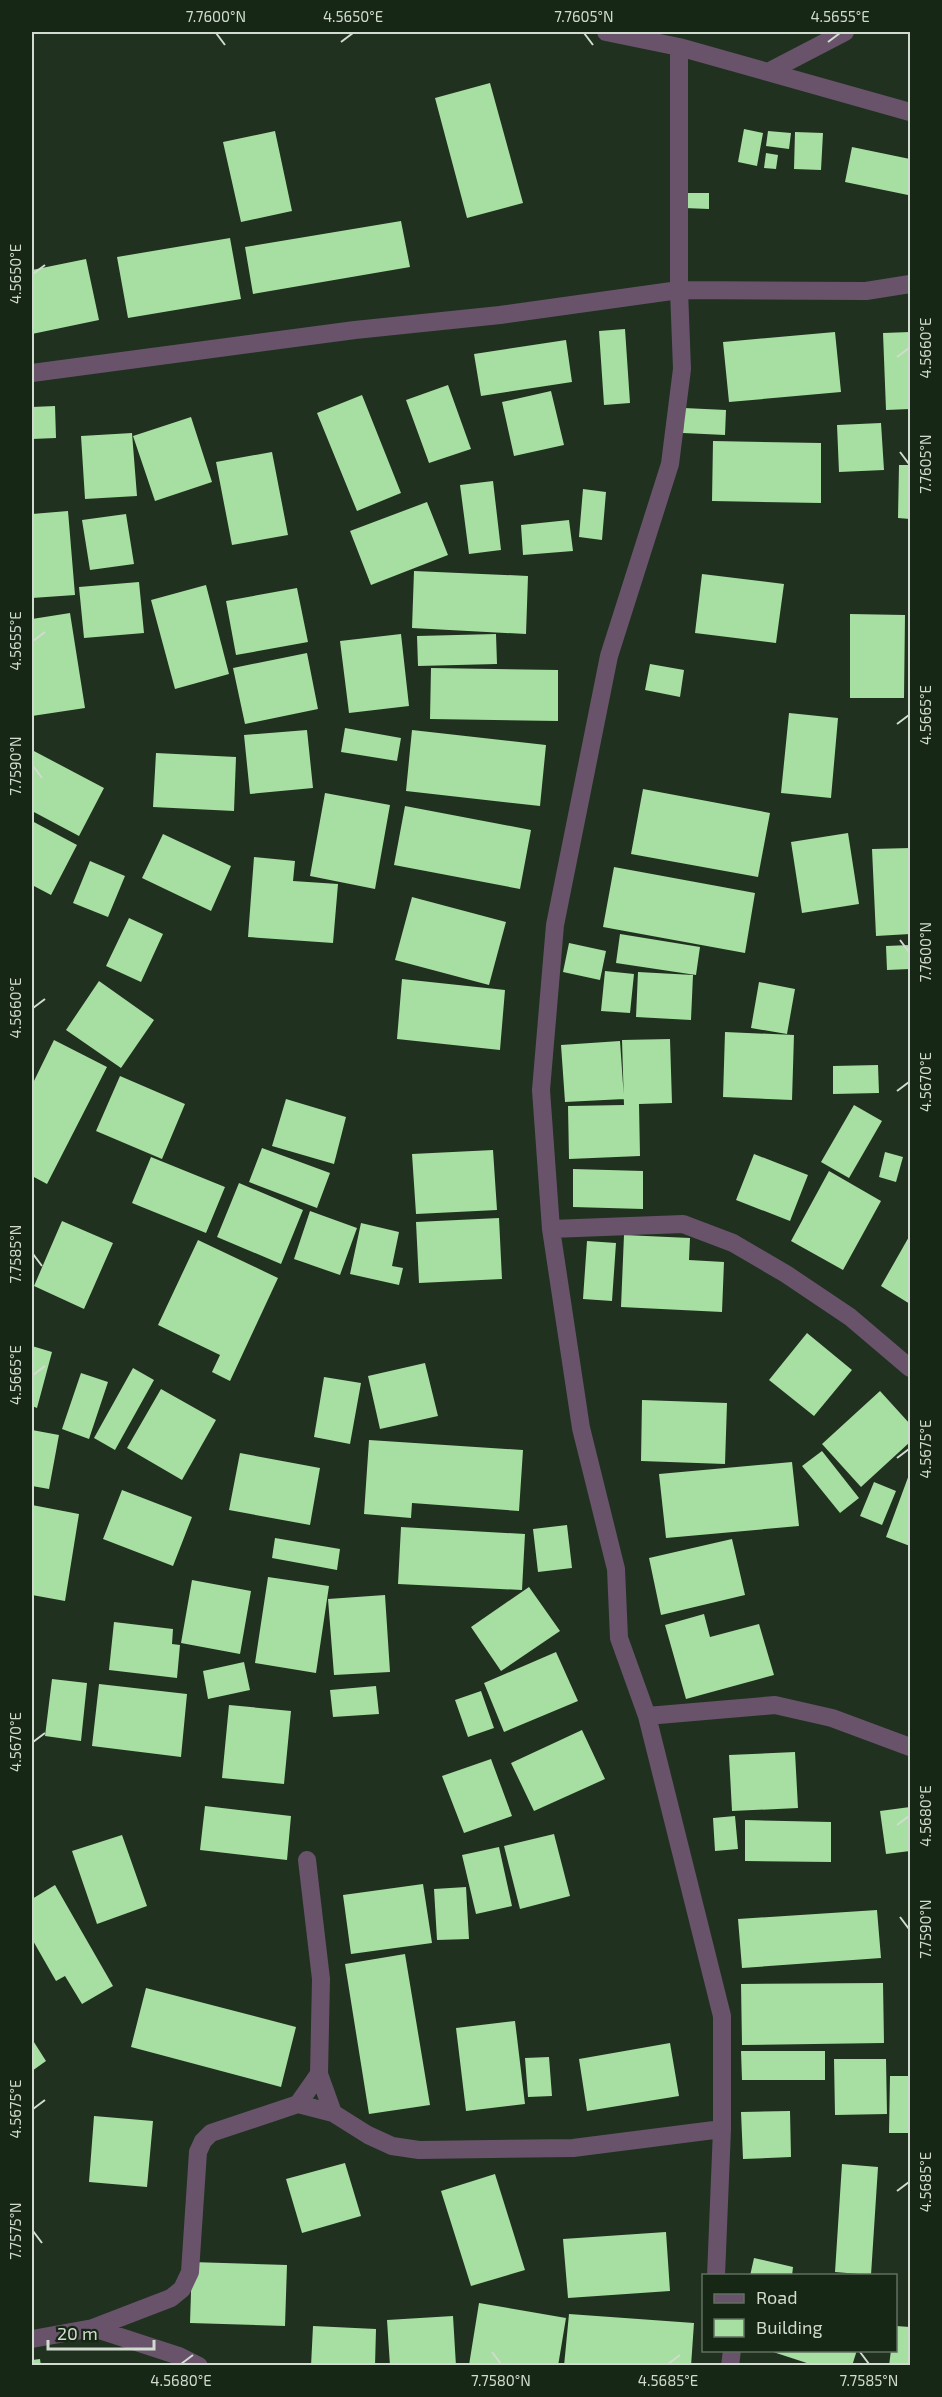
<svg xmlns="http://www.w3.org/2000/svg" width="942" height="2397" viewBox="0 0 942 2397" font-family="'Exo 2',sans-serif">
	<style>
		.building { fill: #a7dea1 }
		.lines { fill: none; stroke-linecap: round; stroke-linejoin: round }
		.street { stroke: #68536b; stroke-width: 18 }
		.ticks { fill: none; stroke: #d1dbcf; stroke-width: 2 }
		.neatline { fill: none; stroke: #d1dbcf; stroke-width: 2 }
		.ticks-label { font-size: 15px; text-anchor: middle; fill: #d1dbcf }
	</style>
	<rect width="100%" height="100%" fill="#20311f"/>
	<path class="building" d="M490,83L523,203L467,218L435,98Z
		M744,129L763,133L757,166L738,162Z
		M275,131L292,211L241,222L223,142Z
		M768,131L791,133L789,149L766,146Z
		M795,132L823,133L821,170L794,169Z
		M852,147L910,159L908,195L845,182Z
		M766,153L778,155L776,169L764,168Z
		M684,193H709V209L684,208Z
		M401,221L410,267L253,294L245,247Z
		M230,238L241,299L128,318L117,257Z
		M86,259L99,320L32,334V270Z
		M625,329L630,403L604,405L599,331Z
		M835,332L841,392L729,402L723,342Z
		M910,332V409L886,410L883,333Z
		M566,340L572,382L481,396L474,354Z
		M448,385L471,449L429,463L406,400Z
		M551,391L564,445L514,456L502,402Z
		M362,395L401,493L357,511L317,413Z
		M55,406L56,438L32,439V407Z
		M684,408L726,410L725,435L683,433Z
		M191,417L212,482L155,501L133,436Z
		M881,423L884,470L839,472L837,425Z
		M132,433L137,496L85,499L81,436Z
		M713,441L821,443V503L712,501Z
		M272,452L288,535L232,545L216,462Z
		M899,465H910V519L898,518Z
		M493,481L501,550L469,554L460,485Z
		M583,489L606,492L602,540L579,537Z
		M427,502L448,555L371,585L350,531Z
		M68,511L75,595L32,598V514Z
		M126,514L134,564L90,570L82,520Z
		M569,520L573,551L523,555L521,525Z
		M414,571L528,576L526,634L412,628Z
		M702,574L784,584L776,643L695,633Z
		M139,582L144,633L84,638L79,587Z
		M206,585L229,674L175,689L151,600Z
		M297,588L308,642L236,655L226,601Z
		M70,613L85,708L32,716V619Z
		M850,614L905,615L904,698H850Z
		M401,634L409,706L349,713L340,641Z
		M496,634L497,664L418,666L417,636Z
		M307,653L318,709L245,724L233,668Z
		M650,664L684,670L680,697L645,690Z
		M431,668L558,670V721L430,719Z
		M789,713L838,718L831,798L781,793Z
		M345,728L401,738L397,761L341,752Z
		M307,730L313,788L250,794L244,735Z
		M412,730L546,745L540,806L406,791Z
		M32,750L104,788L79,836L32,811Z
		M156,753L236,757L234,811L153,807Z
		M643,789L770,813L758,877L631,854Z
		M325,793L390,805L375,889L310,876Z
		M405,806L531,830L520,889L394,865Z
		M32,821L77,845L51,895L32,885Z
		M848,833L859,904L802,913L791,842Z
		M163,834L231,866L211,911L142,878Z
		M910,848V934L876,936L872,849Z
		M254,857L295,861L293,881L338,884L333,943L248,937Z
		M90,861L125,876L108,917L73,903Z
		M614,867L755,893L745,953L603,927Z
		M412,897L506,922L489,985L395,960Z
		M129,918L163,934L141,982L106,966Z
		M620,934L700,947L696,975L616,963Z
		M569,943L606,951L600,980L563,972Z
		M910,945V969L887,970L886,946Z
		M605,971L634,974L630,1013L601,1011Z
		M638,972L693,975L691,1020L636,1017Z
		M402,979L505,990L500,1050L397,1039Z
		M99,981L154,1020L121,1068L66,1030Z
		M759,982L795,989L787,1034L751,1028Z
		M725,1032L794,1035L792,1100L723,1097Z
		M670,1039L672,1103L639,1104L640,1156L569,1159L568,1106L624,1105L622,1040Z
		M54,1040L107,1067L47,1184L32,1176V1085Z
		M620,1041L624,1099L565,1102L561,1045Z
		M878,1065L879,1093L833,1094V1066Z
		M120,1076L185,1104L162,1159L96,1131Z
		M286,1099L346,1117L334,1164L272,1146Z
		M854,1105L882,1121L849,1178L821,1162Z
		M262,1148L330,1173L317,1208L249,1182Z
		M493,1150L497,1210L416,1214L412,1154Z
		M885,1152L903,1157L896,1182L879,1177Z
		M754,1154L808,1175L790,1221L736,1200Z
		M151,1157L225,1187L206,1233L132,1203Z
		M573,1169L643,1171V1209L573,1207Z
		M829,1171L881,1201L843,1270L791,1241Z
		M239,1183L303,1210L281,1264L217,1237Z
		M310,1211L357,1228L340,1275L294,1259Z
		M499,1218L502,1279L419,1283L416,1222Z
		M62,1221L113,1243L84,1309L34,1286Z
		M361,1223L399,1232L392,1266L403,1268L399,1285L350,1274Z
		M624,1235L690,1238L689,1260L724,1262L722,1312L621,1307Z
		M910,1235V1304L881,1286Z
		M198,1240L278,1278L230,1381L212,1372L220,1355L158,1325Z
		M587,1241L616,1243L612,1301L583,1299Z
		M807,1333L852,1370L814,1416L769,1380Z
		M32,1346L52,1352L37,1408L32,1406Z
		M425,1363L438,1416L380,1429L368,1376Z
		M133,1368L154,1380L115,1450L94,1438Z
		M81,1373L108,1382L89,1439L62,1429Z
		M324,1377L361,1383L350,1444L314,1437Z
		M161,1389L216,1420L182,1480L127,1448Z
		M880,1391L910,1424V1442L861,1487L822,1444Z
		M642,1400L727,1403L725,1464L641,1461Z
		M32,1430L59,1435L49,1489L32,1486Z
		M369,1440L523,1450L519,1511L412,1503L411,1518L364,1514Z
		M822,1451L859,1498L840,1513L802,1466Z
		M240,1453L320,1468L310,1525L229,1510Z
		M792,1462L799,1526L666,1538L659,1474Z
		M910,1472V1546L886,1537Z
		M874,1482L896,1491L882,1525L860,1516Z
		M122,1490L192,1517L173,1566L103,1539Z
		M32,1505L79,1514L65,1601L32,1595Z
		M567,1525L572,1568L538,1572L533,1529Z
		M401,1527L525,1534L522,1590L398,1584Z
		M275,1538L340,1549L337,1570L272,1558Z
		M732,1539L745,1595L661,1615L649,1558Z
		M268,1577L329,1586L316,1673L255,1663Z
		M192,1580L251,1591L240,1654L181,1643Z
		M529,1587L560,1631L501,1671L471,1627Z
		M385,1595L390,1672L334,1675L328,1599Z
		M704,1614L710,1637L759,1624L774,1675L686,1699L665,1625Z
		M114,1622L173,1629L172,1644L180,1645L177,1678L109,1670Z
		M556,1652L578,1701L504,1732L484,1683Z
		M244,1662L250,1690L208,1699L203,1671Z
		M52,1679L87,1683L81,1741L45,1736Z
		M99,1684L187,1694L181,1757L92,1746Z
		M376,1686L379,1714L333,1717L330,1690Z
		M481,1691L494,1728L468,1737L455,1700Z
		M229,1705L291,1711L284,1784L222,1778Z
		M582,1730L605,1779L534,1811L511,1763Z
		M795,1752L798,1808L732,1811L729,1755Z
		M491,1759L512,1816L464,1833L442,1776Z
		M205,1806L291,1816L287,1860L200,1850Z
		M910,1807V1851L886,1854L880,1811Z
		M735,1816L738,1849L715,1851L713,1818Z
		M745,1820L831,1822V1862L745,1861Z
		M554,1834L570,1896L520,1909L504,1846Z
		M122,1835L147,1906L97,1924L72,1851Z
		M499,1847L512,1906L476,1914L462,1855Z
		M423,1884L432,1943L351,1954L343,1895Z
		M55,1885L113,1986L82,2004L65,1976L56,1981L32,1939V1899Z
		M466,1887L469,1939L437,1940L434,1889Z
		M877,1910L881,1958L742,1968L738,1919Z
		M405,1954L430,2105L369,2114L345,1964Z
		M883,1983L884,2043L742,2045L741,1984Z
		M146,1988L296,2027L281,2087L131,2047Z
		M515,2021L525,2104L466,2111L456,2028Z
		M32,2039L46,2061L32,2071Z
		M670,2043L679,2096L587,2111L579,2059Z
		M741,2051H825V2080H742Z
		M549,2057L552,2096L528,2097L525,2058Z
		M834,2059H886L887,2114L835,2115Z
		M890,2076H910V2133H889Z
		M790,2111L791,2157L743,2159L741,2112Z
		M94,2116L153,2121L147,2187L89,2182Z
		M345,2163L361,2216L302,2233L286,2179Z
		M842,2164L878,2167L871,2275L835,2272Z
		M495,2174L525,2270L471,2286L441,2191Z
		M666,2232L670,2291L568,2298L563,2239Z
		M754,2258L793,2267L792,2276H750Z
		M192,2262L287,2265L285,2326L190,2323Z
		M479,2303L566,2318L558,2366L469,2365Z
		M569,2314L694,2323L691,2366H564Z
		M453,2316L456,2366H390L387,2320Z
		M313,2326L376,2329L375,2366H311Z
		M896,2326L910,2327V2366H889L891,2350H896Z
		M767,2350H857L852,2366H816Z
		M40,2359L41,2366H32V2360Z"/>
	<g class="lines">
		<path class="street" d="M606,32L679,47L910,112
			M679,47V290L682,369L670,464L609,656L555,925L541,1090L551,1229L581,1428L616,1569L619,1638L647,1716L722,2016V2129L716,2276
			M768,72L845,32
			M32,373L355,330L500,315L679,290L866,291L910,284
			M551,1229L683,1224L733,1243L786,1274L850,1317L910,1368
			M647,1716L775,1705L832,1718L910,1747
			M307,1860L321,1979L319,2074L333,2113
			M298,2104L333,2113L368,2135L392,2146L419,2150L573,2148L722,2129
			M93,2328L179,2356L199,2366
			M32,2339L93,2328L171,2298L182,2289L190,2272L198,2152L203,2141L211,2133L298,2104L319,2074
			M730,2366L732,2350"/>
	</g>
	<path class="ticks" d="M216,33L225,45M584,33L593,45M341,42L353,33M828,42L840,33M33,274L45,265M897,357L909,348M900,452L909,464M33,641L45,632M897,724L909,715M33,766L42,778M900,940L909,952M33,1008L45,999M897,1091L909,1082M33,1254L42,1266M33,1375L45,1366M897,1458L909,1449M33,1742L45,1733M897,1825L909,1816M900,1917L909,1929M33,2109L45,2100M897,2191L909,2182M33,2231L42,2243M492,2352L501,2364M860,2352L869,2364M181,2364L193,2355M668,2364L680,2355"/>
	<rect width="942" height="2397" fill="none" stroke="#172715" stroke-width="66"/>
	<rect x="702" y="2274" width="195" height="78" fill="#172715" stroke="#616f5f" stroke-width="1.5"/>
	<rect x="714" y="2294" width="30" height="9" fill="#68536b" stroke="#616f5f" stroke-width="1.5"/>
	<text x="756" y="2304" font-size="18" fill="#d1dbcf">Road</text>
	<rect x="714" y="2319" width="30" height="18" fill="#a7dea1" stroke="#616f5f" stroke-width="1.5"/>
	<text x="756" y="2334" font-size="18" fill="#d1dbcf">Building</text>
	<path d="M48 2340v9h106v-9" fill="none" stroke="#d1dbcf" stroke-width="3"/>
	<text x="57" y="2340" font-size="18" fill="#d1dbcf" stroke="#172715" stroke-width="4.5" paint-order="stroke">20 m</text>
	<rect x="33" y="33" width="876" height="2331" class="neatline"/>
	<g class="ticks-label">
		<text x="216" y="22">7.7600°N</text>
		<text x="353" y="22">4.5650°E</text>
		<text x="584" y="22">7.7605°N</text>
		<text x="840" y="22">4.5655°E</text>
		<text transform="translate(16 274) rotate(-90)" y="5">4.5650°E</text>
		<text transform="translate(926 348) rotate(-90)" y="5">4.5660°E</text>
		<text transform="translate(926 464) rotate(-90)" y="5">7.7605°N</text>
		<text transform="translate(16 641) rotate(-90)" y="5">4.5655°E</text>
		<text transform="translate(926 715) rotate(-90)" y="5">4.5665°E</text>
		<text transform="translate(16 766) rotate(-90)" y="5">7.7590°N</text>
		<text transform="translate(926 952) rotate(-90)" y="5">7.7600°N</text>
		<text transform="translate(16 1008) rotate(-90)" y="5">4.5660°E</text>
		<text transform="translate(926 1082) rotate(-90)" y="5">4.5670°E</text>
		<text transform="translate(16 1254) rotate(-90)" y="5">7.7585°N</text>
		<text transform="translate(16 1375) rotate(-90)" y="5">4.5665°E</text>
		<text transform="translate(926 1449) rotate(-90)" y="5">4.5675°E</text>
		<text transform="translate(16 1742) rotate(-90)" y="5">4.5670°E</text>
		<text transform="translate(926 1816) rotate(-90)" y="5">4.5680°E</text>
		<text transform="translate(926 1929) rotate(-90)" y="5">7.7590°N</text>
		<text transform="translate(16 2109) rotate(-90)" y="5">4.5675°E</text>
		<text transform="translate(926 2182) rotate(-90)" y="5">4.5685°E</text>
		<text transform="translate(16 2231) rotate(-90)" y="5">7.7575°N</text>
		<text x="181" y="2386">4.5680°E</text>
		<text x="501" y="2386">7.7580°N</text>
		<text x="668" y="2386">4.5685°E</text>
		<text x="869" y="2386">7.7585°N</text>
	</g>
</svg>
